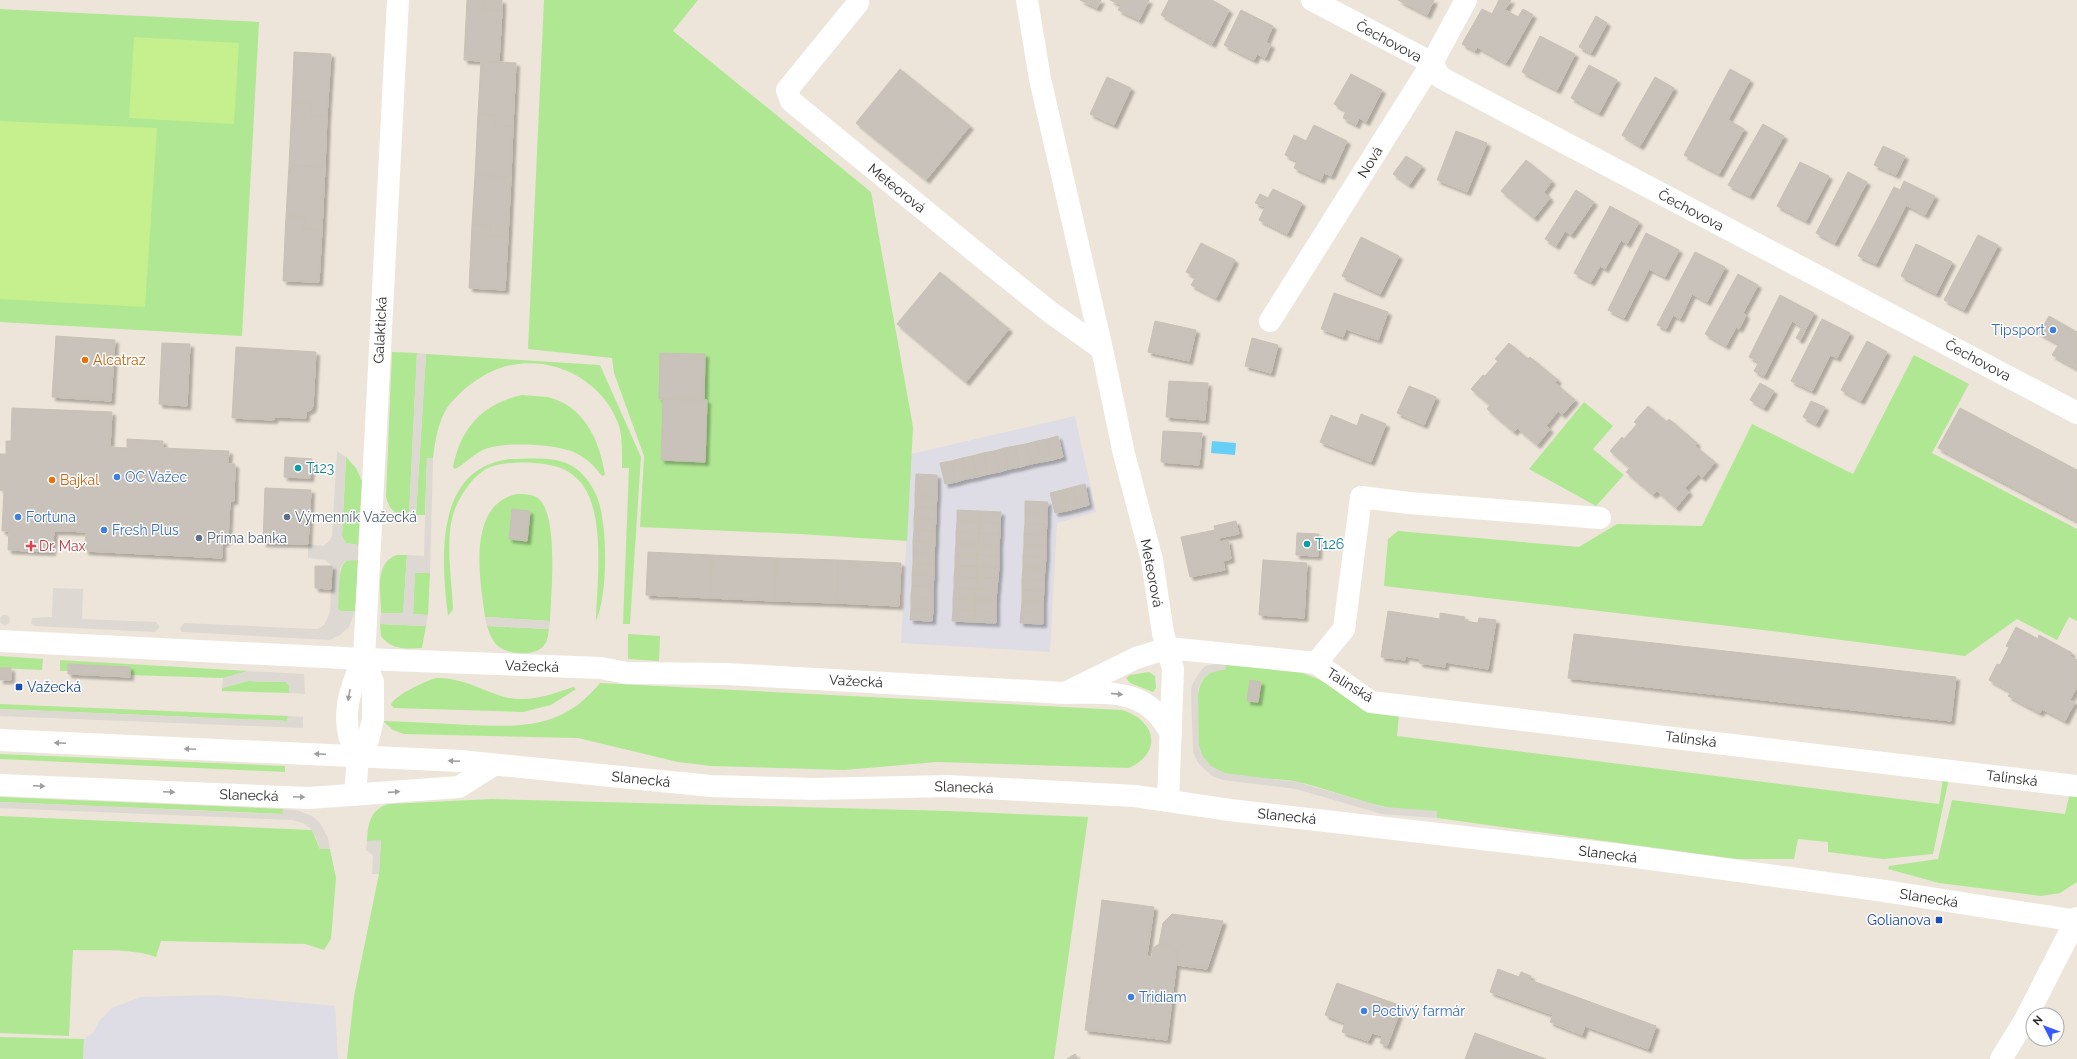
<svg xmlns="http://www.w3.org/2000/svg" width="2077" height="1059" viewBox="0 0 2077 1059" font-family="Raleway,sans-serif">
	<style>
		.industrial { fill: #dedce5 }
		.green { fill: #b0e793 }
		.pitch { fill: #c6ef8e }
		.plaza { fill: #ddd8d2 }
		.water { fill: #66cff6 }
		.building { fill: #c8c2ba; stroke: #c8c1b4; filter: url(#shadow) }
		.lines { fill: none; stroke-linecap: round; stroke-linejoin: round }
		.street { stroke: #fff; stroke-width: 22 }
		.secondary { stroke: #fff; stroke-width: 22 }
		.oneway { fill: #9f9f9f }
		.shop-dot { fill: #3f7fe0; stroke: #fff; stroke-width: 1.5 }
		.food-dot { fill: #e8710a; stroke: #fff; stroke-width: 1.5 }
		.culture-dot { fill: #0f9aa8; stroke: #fff; stroke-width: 1.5 }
		.service-dot { fill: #5c6f8a; stroke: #fff; stroke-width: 1.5 }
		.health-dot { fill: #e0444e; stroke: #fff; stroke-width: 1.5 }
		.transit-dot { fill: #1a4fb4; stroke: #fff; stroke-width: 1.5 }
		.labels { text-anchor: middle; stroke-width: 3; stroke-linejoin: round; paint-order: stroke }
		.street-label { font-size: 14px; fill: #2a2a2a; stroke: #fff }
		.shop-label { font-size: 14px; fill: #366cbe; stroke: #fff; text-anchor: start }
		.food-label { font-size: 14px; fill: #c56008; stroke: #fff; text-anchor: start }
		.culture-label { font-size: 14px; fill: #0d838f; stroke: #fff; text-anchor: start }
		.service-label { font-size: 14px; fill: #4e5e75; stroke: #fff; text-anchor: start }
		.health-label { font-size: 14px; fill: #be3a42; stroke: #fff; text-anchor: start }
		.transit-label { font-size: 14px; fill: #164399; stroke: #fff; text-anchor: start }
	</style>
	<defs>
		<filter id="shadow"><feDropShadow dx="3.5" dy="3.5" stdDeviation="1" flood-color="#0004"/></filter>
	</defs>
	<rect width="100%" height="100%" fill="#ede5da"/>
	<path class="industrial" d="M1075,416L1096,512L1057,523L1050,652L901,643L911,454Z
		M216,995L335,1006L338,1059H83L84,1039L93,1033L100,1020L112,1008L141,997Z"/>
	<path class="green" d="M544,0H698L673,31L871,192L913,427L907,541L800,534L640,527L644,456L614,373L612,358L528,349Z
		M0,9L259,22L242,336L0,322Z
		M392,352L417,353L409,515C395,515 390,511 386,497Z
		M426,354L600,365L641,457L630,624H623L629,468H622C622,454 623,437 618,423C603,382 556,356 512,365C488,369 462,388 447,408C438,422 435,442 433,458H427L425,515H416Z
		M1914,355L1969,384L1932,453L2077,529V621L2069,617L2057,640L2017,619L1965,656L1780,632L1384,586L1388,539L1398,531L1579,547L1617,524L1702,526L1752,424L1853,474Z
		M522,395C530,396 539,396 547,397C584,405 600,441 605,475L602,476C594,465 584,456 571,451C553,444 500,441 483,450C472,455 465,464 455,469L453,467C461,428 482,404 522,395Z
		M1584,402L1613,426L1593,449L1624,475L1596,506L1529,469Z
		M346,457L356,468L362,481L358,545L346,543L342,536Z
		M510,459C528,459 552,456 568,464C582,470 591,483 597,497C608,524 608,595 596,621C597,583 604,529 588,494C583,483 574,474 563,469C546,461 499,459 483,471C471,479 460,496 455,509C444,536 452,581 453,609L448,616C441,559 434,468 510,459Z
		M517,494C524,494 532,494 538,498C559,514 551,595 550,621L485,617C480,579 466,505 517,494Z
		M397,555H407L403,614L381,613C381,592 374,563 397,555Z
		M348,560H358L355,611H340L338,609C339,597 336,565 348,560Z
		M415,573H430L428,615L413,614Z
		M380,624L426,626L422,648C406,649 391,650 381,636Z
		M487,626L549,629C548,634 548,640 545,644C537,658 504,655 495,643C491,638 489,632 487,626Z
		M628,634L660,636L659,661L628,659Z
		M0,656L43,659L42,670L0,668Z
		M60,660L248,671L223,678L129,675L130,667L69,664L68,671H60Z
		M1225,663L1300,672L1318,679L1372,708L1399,714L1397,736L1939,804L1943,778H1949L1933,854L1883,859L1828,852V842L1798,839L1794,859H1737L1437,818V811C1419,811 1399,811 1382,806C1354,800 1326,788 1298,782C1273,776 1225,782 1207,763C1193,747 1198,717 1198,698C1199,680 1207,670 1225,669Z
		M1149,672L1155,676L1156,688L1153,692L1130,683L1126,678L1130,675Z
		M436,678C460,677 480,689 501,696C526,704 550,695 573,687L576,689L551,705L523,712L394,708L391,705C394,695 426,681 436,678Z
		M248,681L286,682L289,685V693L222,691V688Z
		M600,683L1122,710C1156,720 1163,753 1129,768L937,762L844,770L711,766L678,762L578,738L404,734L393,730L383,721C411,722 439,723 468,725C523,727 562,729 600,683Z
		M0,704L288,716L287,721L0,709Z
		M0,754L285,766V772L0,759Z
		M2070,792L2077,796V882L2060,893L2041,896L1939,883L1888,869L1889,866L1938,859L1952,800L2065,814Z
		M0,797L283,809V814L0,802Z
		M492,799L948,811L1088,817L1054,1059H347L354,996L379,874L381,841H367C368,824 370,810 388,804Z
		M0,816L312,830L320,849H330L336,878L331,939L324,950L305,944L161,941L156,957C131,948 100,951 73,950L69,1036L0,1033Z
		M0,1037L84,1039L83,1059H0Z"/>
	<path class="pitch" d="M134,37L239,43L234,124L129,118Z
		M0,121L157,128L145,307L0,299Z"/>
	<path class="plaza" d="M417,353L426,354L416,515H409Z
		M337,451L346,457L342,536L346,543L358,545V560L345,561L340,568L338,609L340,611H355L349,627L340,635L330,640L182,632L180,628L184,623L314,629H318L325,624L330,611L332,566L325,560L308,558V544L323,546L330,540L332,536Z
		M427,458H433L430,573H415L413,614L428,615L426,626L380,624L381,613H403L407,555L424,556Z
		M53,588L83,589L82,619L156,622L160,627L155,632L35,626L31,624L32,618L52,617Z
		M0 620a5 5 0 1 1 10 0a5 5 0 1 1-10 0Z
		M485,617L550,621L549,629L487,626Z
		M1218,663H1225L1226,669L1210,673L1202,680L1198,690L1199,746L1202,755L1211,766L1225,773L1297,782L1384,807L1437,811V818L1382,814L1296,789L1223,780L1212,776L1198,763L1193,752L1191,689L1193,683L1201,670L1206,666Z
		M248,671L304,674L305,694L289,693V685L286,682L248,681L222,688L223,678Z
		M0,709L287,721L288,716L303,717V728L0,716Z
		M0,802L282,814L283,809L299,811L312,816L320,823L328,838L330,849H320L316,837L310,828L303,823L292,820L0,808Z
		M381,840L379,874H372L373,855L366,850L367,841Z"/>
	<path class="water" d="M1212,441L1236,443L1235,455L1211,453Z"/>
	<path class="building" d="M467,0H484V10L502,11L499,62L464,60Z
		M484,0H502V11L484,10Z
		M1080,0H1101L1097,8Z
		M1110,0H1149L1139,20L1118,10L1121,5Z
		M1169,0H1212L1229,10L1212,44L1161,15Z
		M1398,0H1434L1427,15Z
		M1499,0H1511L1505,10L1518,17L1523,9L1533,15L1506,63L1477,47L1475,51L1462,44L1482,9L1492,14Z
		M1241,10L1273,26L1266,42L1271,45L1265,58L1257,54L1254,60L1224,45Z
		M1596,16L1607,23L1591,53L1579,47Z
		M1540,36L1575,54L1557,90L1522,72Z
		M294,52L331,54L327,116H311V103H292Z
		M481,61L516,63L513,126L495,125L496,115L478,114Z
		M1589,65L1617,80L1599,113L1571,98Z
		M900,69L970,126L926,180L856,123Z
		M1730,69L1750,80L1728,120L1744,129L1719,174L1684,155Z
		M1351,74L1382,90L1366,122L1359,118L1356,125L1343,118L1346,111L1334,104Z
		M1107,77L1131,88L1114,125L1090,114Z
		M1655,77L1674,88L1640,146L1622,135Z
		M292,103H311V116H327L325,167L289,165Z
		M478,114L496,115L495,125L513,126L511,177L475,175Z
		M1763,124L1784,136L1750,196L1728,185Z
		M1314,125L1347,141L1331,176L1324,173L1321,180L1294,168L1297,161L1285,155L1294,135L1306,141Z
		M1456,131L1487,143L1467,192L1437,180Z
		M1883,146L1905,156L1896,175L1874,165Z
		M1406,156L1422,166L1409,185L1393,174Z
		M1526,160L1552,181L1544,192L1550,198L1534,218L1501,191Z
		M1800,162L1829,176L1806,221L1777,206Z
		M289,165L325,167L322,230L304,229L305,217L286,216Z
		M1848,172L1867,182L1835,243L1816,233Z
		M475,175L511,177L508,237L490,236L491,226L472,225Z
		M1904,181L1935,196L1925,215L1906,205L1876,264L1858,256L1894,187L1900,190Z
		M1273,189L1302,203L1287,234L1259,220L1265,207L1255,203L1260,194L1268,198Z
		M1576,190L1594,202L1571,235L1565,231L1556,246L1545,239Z
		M1610,206L1639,222L1627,244L1621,240L1605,269L1600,266L1591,282L1574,273Z
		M286,216L305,217L304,229L322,230L319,282L283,281Z
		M472,225L491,226L490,236L508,237L505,290L469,288Z
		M1646,233L1679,250L1665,277L1649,269L1624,318L1608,310Z
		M1978,235L1998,245L1964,310L1944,300Z
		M1361,237L1399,256L1380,294L1342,276Z
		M1201,243L1235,260L1216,298L1191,285L1196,277L1186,272Z
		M1916,244L1952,262L1936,294L1901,276Z
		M1695,252L1725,267L1707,302L1692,294L1680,319L1673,315L1666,329L1657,325Z
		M940,272L1009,329L966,382L897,324Z
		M1738,274L1758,285L1743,313L1746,315L1739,329L1736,327L1726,346L1705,334Z
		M1334,293L1388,312L1378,340L1346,329L1343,337L1321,329Z
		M1780,295L1814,313L1800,340L1796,338L1802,327L1792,321L1764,376L1754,371L1759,362L1749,357Z
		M2049,316L2077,332V369L2052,355L2059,344L2039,333Z
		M1822,319L1850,333L1837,358L1830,355L1812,391L1791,381Z
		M1155,321L1196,330L1189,361L1148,352Z
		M56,336L115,340L111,401L52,397Z
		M1252,338L1278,345L1271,373L1245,366Z
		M1867,341L1887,352L1861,401L1841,390Z
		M162,343L190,344L187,406L159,404Z
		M1509,343L1528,359L1530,357L1558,380L1555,383L1575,400L1562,415L1558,411L1546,426L1550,429L1537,445L1517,428L1514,432L1487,409L1490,405L1471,389L1483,375L1485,376L1498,361L1495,359Z
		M236,347L316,352L313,406L312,409L306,412V418L274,417V420L232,418Z
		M660,353L705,354L704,400L659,399Z
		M1169,381L1208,383L1205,420L1166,417Z
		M1760,383L1774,391L1764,408L1750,400Z
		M1409,386L1436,397L1424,425L1397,413Z
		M663,399L707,400L705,462L661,460Z
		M1811,401L1825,407L1816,424L1803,417Z
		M1648,406L1667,422L1669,419L1697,443L1695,446L1715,462L1702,478L1698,474L1685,488L1689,492L1676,508L1657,491L1653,495L1626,472L1630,468L1610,451L1622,437L1624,439L1637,424L1634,422Z
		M12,408L112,412L110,447L127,448V439L163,441V448L229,451L228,464H235L234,501H230L228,540L222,544V558L85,551L86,532L65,531H54L52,552L8,550L9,531H2L4,491L0,490V454H6V441H11Z
		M1960,408L2077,470V521L1938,448Z
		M1361,414L1386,424L1371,462L1320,442L1331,415L1357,426Z
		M1163,431L1202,433L1199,465L1161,462Z
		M1058,436L1063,457L1052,460L1047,439Z
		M1047,439L1052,460L1041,462L1037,441Z
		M1037,441L1041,462L1031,464L1026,444Z
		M1026,444L1031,464L1020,467L1015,446Z
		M1015,446L1020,467L1009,469L1004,448Z
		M1004,448L1009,469L999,472L994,451Z
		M994,451L999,472L988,474L983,453Z
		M983,453L988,474L977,477L972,456Z
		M972,456L977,477L966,479L962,458Z
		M285,457L312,459L310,478L284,477Z
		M962,458L966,479L956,482L951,461Z
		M951,461L956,482L945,484L940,463Z
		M916,474L937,475V497L915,496Z
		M1085,484L1089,505L1078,508L1073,487Z
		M1073,487L1078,508L1066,511L1062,490Z
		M265,488L311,490L308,544L263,543Z
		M1062,490L1066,511L1055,513L1050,493Z
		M915,496L937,497L936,508L915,507Z
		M1025,501L1048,502L1047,513L1025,512Z
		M915,507L936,508V519L914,518Z
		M512,509L530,511L527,541L509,539Z
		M957,510L980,511V522L957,521Z
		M980,511L1001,512L1000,523L980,522Z
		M1025,512L1047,513V524L1025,523Z
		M914,518L936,519L935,531L914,530Z
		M957,521L980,522L979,533L956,532Z
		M1236,521L1239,534L1219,538L1220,542L1228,540L1231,559L1223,561L1225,570L1190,577L1181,537L1215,530L1214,526Z
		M980,522L1000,523V534L979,533Z
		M1025,523L1047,524L1046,535L1024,534Z
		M914,530L935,531V542L913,541Z
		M956,532L979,533L978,544H956Z
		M979,533L1000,534L999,545L978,544Z
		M1297,533L1319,534L1318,556L1296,555Z
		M1024,534L1046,535V546L1024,545Z
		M913,541L935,542L934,553L913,552Z
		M956,544H978L977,555H955Z
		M978,544L999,545V556L977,555Z
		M1024,545L1046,546V557L1023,556Z
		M648,552L712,555L710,598L646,595Z
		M913,552L934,553V564H913Z
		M712,555L776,558L775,601L710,598Z
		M955,555H977V566H955Z
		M977,555L999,556V567L977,566Z
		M1023,556L1046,557L1045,568L1023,567Z
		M776,558L838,560L836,603L775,601Z
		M838,560L901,563L899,606L836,603Z
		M1263,560L1307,563L1304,618L1259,615Z
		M913,564H934V576L912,575Z
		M315,566H332L331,589L315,588Z
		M955,566H977V578L954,577Z
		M977,566L999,567L998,578H977Z
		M1023,567L1045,568L1044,580L1022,579Z
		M912,575L934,576L933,587L912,586Z
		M954,577L977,578L976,589L954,588Z
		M977,578H998L997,589H976Z
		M1022,579L1044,580V591L1022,590Z
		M912,586L933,587V598L911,597Z
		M954,588L976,589L975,600L953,599Z
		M976,589H997L996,600H975Z
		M1022,590L1044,591L1043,601H1022Z
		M911,597L933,598V610L911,609Z
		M953,599L975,600V611L953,610Z
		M975,600H996V612L975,611Z
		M1022,601H1043V613L1021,612Z
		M911,609L933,610L932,621L910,620Z
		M953,610L975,611L974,622L952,621Z
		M975,611L996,612V623L974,622Z
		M1388,611L1440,619V613L1465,617L1464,621L1478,623L1479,618L1496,620L1488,669L1445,662V667L1419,663L1420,659L1405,656V660L1381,657Z
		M1021,612L1043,613V624L1020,623Z
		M2016,627L2038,639L2039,635L2072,653L2070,656L2077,660V687L2070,700L2075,702L2065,721L2042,709L2040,713L2008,696L2011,692L1989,680L1997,664L2000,665L2009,647L2006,646Z
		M1574,634L1956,677L1951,721L1568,678Z
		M68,664L130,667V677L68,674Z
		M0,668H11V680H0Z
		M1250,680L1261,682L1258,702L1247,701Z
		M1102,900L1154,907L1147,956L1152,957L1153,948L1159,944H1168L1178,951L1167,1040L1085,1030Z
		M1172,914L1223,921L1207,969L1177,965L1178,951L1168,944H1159L1163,923Z
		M1498,969L1519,977L1521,972L1531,976L1530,980L1656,1026L1648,1049L1585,1026L1582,1035L1550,1022L1553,1015L1490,992Z
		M1337,983L1402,1006L1387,1046L1380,1043L1383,1036L1372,1033L1368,1041L1342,1032L1345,1023L1325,1015Z
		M1475,1033L1546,1059H1465Z
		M1075,1054L1078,1059H1067Z"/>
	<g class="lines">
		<path class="street" d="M1027,0L1040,79L1102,349L1124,454L1152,560L1163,633L1173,669L1168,801
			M1312,0L1432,63L1440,77L2077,413
			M858,3L787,90L791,101L989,263L1050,312L1102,349
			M1270,321L1432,63L1466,0
			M0,641L364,659L601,668L627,673L727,674L1064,693C1109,693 1148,687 1171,734
			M1316,663L1344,629L1361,497L1409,503L1600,518
			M1069,691L1136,658L1168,648L1316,663L1371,702L2077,786
			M358,756C338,725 348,690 364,659L398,0
			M355,795L358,756L368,740L373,719V682L364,659
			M2001,1059L2025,1020L2077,918"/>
		<path class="secondary" d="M0,740L460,761L711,786L814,789L948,786L1135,796L1230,810L1621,855L1878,890L2077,921
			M0,785L309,798L459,787L492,766"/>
	</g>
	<defs><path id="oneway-solid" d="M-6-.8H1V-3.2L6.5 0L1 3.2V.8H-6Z"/></defs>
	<g class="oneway">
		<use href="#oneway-solid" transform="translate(1117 694) rotate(6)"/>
		<use href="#oneway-solid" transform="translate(349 695) rotate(100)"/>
		<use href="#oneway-solid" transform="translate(60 743) rotate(-178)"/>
		<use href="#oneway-solid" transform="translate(190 749) rotate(-178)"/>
		<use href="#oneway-solid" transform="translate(320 754) rotate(-177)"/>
		<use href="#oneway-solid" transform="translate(454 761) rotate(-177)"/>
		<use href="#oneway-solid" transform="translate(39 786) rotate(2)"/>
		<use href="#oneway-solid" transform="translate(169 792) rotate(2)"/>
		<use href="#oneway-solid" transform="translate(394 792) rotate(-4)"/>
		<use href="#oneway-solid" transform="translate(299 797) rotate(3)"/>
	</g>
	<g class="shop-dot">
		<circle cx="2053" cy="330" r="4"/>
		<circle cx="117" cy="477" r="4"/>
		<circle cx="18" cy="517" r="4"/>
		<circle cx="104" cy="530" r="4"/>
		<circle cx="1131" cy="997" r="4"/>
		<circle cx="1364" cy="1011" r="4"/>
	</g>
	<g class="food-dot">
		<circle cx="85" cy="360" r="4"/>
		<circle cx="52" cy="480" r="4"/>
	</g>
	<g class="culture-dot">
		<circle cx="298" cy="468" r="4"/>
		<circle cx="1307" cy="544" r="4"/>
	</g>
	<g class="service-dot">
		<circle cx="287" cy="517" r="4"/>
		<circle cx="199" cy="538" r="4"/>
	</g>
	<path class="health-dot" d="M29 540h4v4h4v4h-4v4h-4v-4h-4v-4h4z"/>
	<g class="transit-dot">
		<rect x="15" y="683" width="8" height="8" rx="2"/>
		<rect x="1935" y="916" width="8" height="8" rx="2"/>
	</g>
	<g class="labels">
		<g class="street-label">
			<text transform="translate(1389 41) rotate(28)" y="5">Čechovova</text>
			<text transform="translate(1370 162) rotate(-58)" y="5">Nová</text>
			<text transform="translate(897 188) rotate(39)" y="5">Meteorová</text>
			<text transform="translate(1691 210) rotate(28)" y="5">Čechovova</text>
			<text transform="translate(380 330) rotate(-87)" y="5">Galaktická</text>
			<text transform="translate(1978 360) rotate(28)" y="5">Čechovova</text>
			<text transform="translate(1152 573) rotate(79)" y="5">Meteorová</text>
			<text transform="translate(532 666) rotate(2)" y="5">Važecká</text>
			<text transform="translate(856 681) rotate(3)" y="5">Važecká</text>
			<text transform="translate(1350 685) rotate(32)" y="5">Talinská</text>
			<text transform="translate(1691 739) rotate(7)" y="5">Talinská</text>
			<text transform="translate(2012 778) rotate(7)" y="5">Talinská</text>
			<text transform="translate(641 779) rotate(6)" y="5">Slanecká</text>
			<text transform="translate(964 787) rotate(2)" y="5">Slanecká</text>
			<text transform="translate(249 795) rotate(2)" y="5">Slanecká</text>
			<text transform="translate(1287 816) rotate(6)" y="5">Slanecká</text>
			<text transform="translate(1608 854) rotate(7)" y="5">Slanecká</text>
			<text transform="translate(1929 898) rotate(9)" y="5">Slanecká</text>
		</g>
		<g class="shop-label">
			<text x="2045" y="335" text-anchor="end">Tipsport</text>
			<text x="125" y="482">OC Važec</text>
			<text x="26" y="522">Fortuna</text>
			<text x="112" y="535">Fresh Plus</text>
			<text x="1139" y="1002">Tridiam</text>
			<text x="1372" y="1016">Poctivý farmár</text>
		</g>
		<g class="food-label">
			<text x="93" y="365">Alcatraz</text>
			<text x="60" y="485">Bajkal</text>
		</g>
		<g class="culture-label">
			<text x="306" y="473">T123</text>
			<text x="1315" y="549">T126</text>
		</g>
		<g class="service-label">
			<text x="295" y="522">Výmenník Važecká</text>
			<text x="207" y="543">Prima banka</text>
		</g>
		<g class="health-label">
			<text x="39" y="551">Dr. Max</text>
		</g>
		<g class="transit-label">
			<text x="27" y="692">Važecká</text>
			<text x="1931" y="925" text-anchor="end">Golianova</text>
		</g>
	</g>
	<g transform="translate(2045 1027) rotate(312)"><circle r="19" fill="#ffffff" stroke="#aaaaaa"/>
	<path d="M0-3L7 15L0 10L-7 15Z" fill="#355aff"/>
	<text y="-6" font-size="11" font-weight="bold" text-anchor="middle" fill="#2a2a2a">N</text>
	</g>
</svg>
